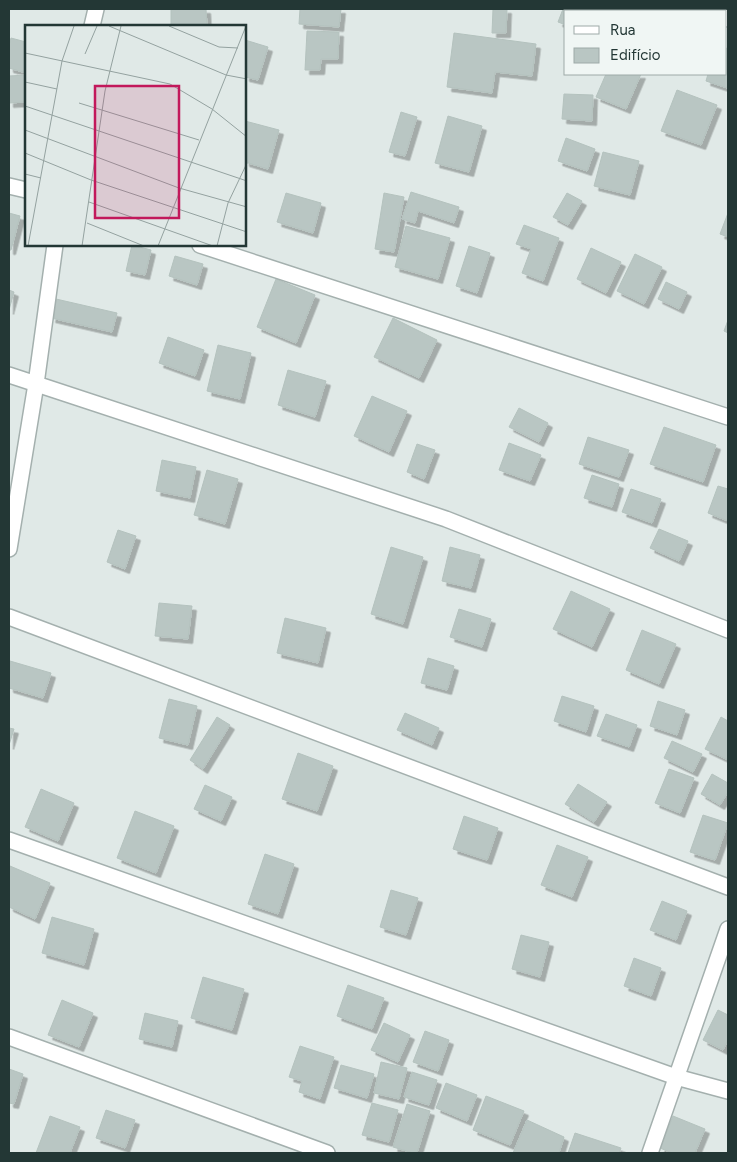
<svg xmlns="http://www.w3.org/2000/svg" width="737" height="1162" viewBox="0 0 737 1162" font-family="Figtree,sans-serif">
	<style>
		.building { fill: #b9c6c3; stroke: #b4c2be; filter: url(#shadow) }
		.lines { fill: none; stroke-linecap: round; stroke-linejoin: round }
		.minor-casing { stroke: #a4b0ae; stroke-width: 18 }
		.minor { stroke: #fff; stroke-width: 15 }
		.inset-road { fill: none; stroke: #94a2a0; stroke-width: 1 }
		.view { fill: #c2185b; fill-opacity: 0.15; stroke: #c2185b; stroke-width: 2.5 }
		.inset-edge { fill: none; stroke: #233735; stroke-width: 2.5 }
	</style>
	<defs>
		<filter id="shadow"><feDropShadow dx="4.5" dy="4.5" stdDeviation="0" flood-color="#0004"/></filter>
	</defs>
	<rect width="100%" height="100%" fill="#e0e9e7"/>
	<path class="building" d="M171,9H206L207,26H171Z
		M300,9H341L339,27L299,24Z
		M493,9H507L506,33H492Z
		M563,9H598L597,11H566V25L558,22Z
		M307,31L339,32L338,59H321L320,70H305Z
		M454,33L536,44L532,76L495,72L492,93L447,87Z
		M11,38L26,42V41V73L9,68V45Z
		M245,40L268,47L258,80L245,77Z
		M726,48L728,49V84L727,88L706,81L708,74H726Z
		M606,74H641L626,109L596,97Z
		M26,75V102L9,103V76Z
		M677,90L717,105L701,145L661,131Z
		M564,94L593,95L592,121L562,119Z
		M401,112L417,117L405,156L389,152Z
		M448,116L482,126L469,172L435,163Z
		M245,121L279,130L268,169L245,162Z
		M566,138L595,149L587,171L558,161Z
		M603,152L639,161L630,195L594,186Z
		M411,192L459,207L454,223L418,211L415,223L402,219Z
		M286,193L321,203L313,233L277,222Z
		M384,193L404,197L394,252L375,249Z
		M567,193L582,201L568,225L553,217Z
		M9,213L20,216L11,250H9Z
		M728,213V237L720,234Z
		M524,225L559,238L543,281L522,273L531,249L516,244Z
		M406,226L450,238L438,279L395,267Z
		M132,245L151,250L145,275L126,271Z
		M469,246L490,253L477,293L456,286Z
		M591,248L621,262L606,293L577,279Z
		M635,254L662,267L644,304L617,291Z
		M175,256L203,264L197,285L169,276Z
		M276,279L315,295L296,343L257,327Z
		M666,282L687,292L679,309L658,299Z
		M9,290L14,292L9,310Z
		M56,299L117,313L112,332L51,318Z
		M393,318L437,340L419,378L374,357Z
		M728,320V333L724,331Z
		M168,337L204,350L195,376L159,363Z
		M218,345L251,353L240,399L207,391Z
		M288,370L326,381L315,417L278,405Z
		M372,396L407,411L389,452L354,436Z
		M519,408L548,423L539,442L509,427Z
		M664,427L716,445L703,482L650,464Z
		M588,437L629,450L619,477L579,464Z
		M509,443L541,455L530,481L499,470Z
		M417,444L435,450L424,479L407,472Z
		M162,460L196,467L190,498L156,491Z
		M207,470L238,479L225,524L194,515Z
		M592,475L619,484L612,507L584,498Z
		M718,486L728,489V521L708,513Z
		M631,489L661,499L652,523L622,512Z
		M659,529L688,541L679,561L650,548Z
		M118,530L136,536L125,569L107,562Z
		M391,547L423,557L403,624L371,614Z
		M450,547L480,555L471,588L442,581Z
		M571,591L610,609L592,647L553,629Z
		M159,603L192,606L188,639L155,636Z
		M459,609L491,619L482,647L450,637Z
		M285,618L326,628L318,663L277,653Z
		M642,630L676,644L659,684L626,670Z
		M428,658L454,666L447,690L421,683Z
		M10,661L51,673L43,698L9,688Z
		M562,696L594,706L586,732L554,721Z
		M169,699L197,706L188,745L159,738Z
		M658,701L685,710L677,735L650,726Z
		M405,713L439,728L432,745L397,730Z
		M606,714L637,725L629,747L597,736Z
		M217,717L230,725L203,769L190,760Z
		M721,717L728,721V760L705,749Z
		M9,728L14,729L9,745Z
		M672,741L702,754L693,772L664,758Z
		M298,753L333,766L317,811L282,799Z
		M669,769L694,778L680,813L655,803Z
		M712,774L728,783V792L720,805L701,794Z
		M578,784L607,802L594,822L565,804Z
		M205,785L232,797L221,821L194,809Z
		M41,789L74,803L58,841L25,827Z
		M135,811L174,826L156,873L117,858Z
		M703,815L728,823L715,860L690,852Z
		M464,816L498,828L487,860L453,849Z
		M557,845L588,857L572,897L541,885Z
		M265,854L294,864L278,914L248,904Z
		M10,866L50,883L35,919L9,907V869Z
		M391,890L418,898L406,935L380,927Z
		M662,901L687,911L676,940L650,930Z
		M52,917L94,929L84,965L42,953Z
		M521,935L549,942L540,977L512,969Z
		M634,958L661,968L651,996L624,986Z
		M203,977L244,989L232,1030L191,1018Z
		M348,985L384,998L372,1029L337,1016Z
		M62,1000L93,1013L79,1047L48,1035Z
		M718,1010L728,1015V1040L723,1050L703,1040Z
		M145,1013L178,1021L172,1047L139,1039Z
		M384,1023L410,1035L398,1062L371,1050Z
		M425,1031L449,1040L438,1071L413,1062Z
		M300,1046L334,1057L320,1099L299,1092L302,1081L289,1077Z
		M381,1062L407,1068L399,1099L374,1093Z
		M341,1065L374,1074L367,1098L334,1088Z
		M9,1069L23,1074L14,1104L9,1103Z
		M412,1072L437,1080L429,1105L404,1097Z
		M446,1083L477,1095L467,1121L436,1108Z
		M486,1096L524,1111L510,1145L473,1130Z
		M372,1103L398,1110L389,1142L362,1135Z
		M407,1104L430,1111L417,1153H413L393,1147Z
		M106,1110L135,1120L125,1148L96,1138Z
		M50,1116L80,1127L70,1153H36Z
		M673,1116L705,1129L695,1153H672L660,1148Z
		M527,1120L564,1137L559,1153H513Z
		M575,1133L621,1148L619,1153H568Z"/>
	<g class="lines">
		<defs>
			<path id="minor" d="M713,9L717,11
				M726,17L728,19
				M92,26L96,9
				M9,186L26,190
				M200,245L728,417
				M9,375L446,519L728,630
				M9,549L36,384L55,245
				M9,617L728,887
				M9,840L676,1077L728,1091
				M9,1037L327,1153
				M650,1153L728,929"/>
		</defs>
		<use href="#minor" class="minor-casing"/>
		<use href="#minor" class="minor"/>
	</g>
	<g transform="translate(25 25)">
		<rect width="221" height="221" fill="#e0e9e7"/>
		<path class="inset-road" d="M84,1L201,50L222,54M144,1L194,22L213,23M0,28L145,59L187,84L222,112M60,29L72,1M0,57L32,64M54,78L174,115M0,81L222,156M0,105L154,163L222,182M0,128L66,155L222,207M0,149L16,153M64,177L188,221M62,198L119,221M3,221L37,36L49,1M57,221L80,66L96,1M133,221L221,1M192,221L203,178L222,138"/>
		<path class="view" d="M70,61H154V193H70Z"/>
		<rect width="221" height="221" class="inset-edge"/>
	</g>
	<rect width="737" height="1162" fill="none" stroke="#233735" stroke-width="20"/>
	<rect x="564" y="10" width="162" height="65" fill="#f0f6f4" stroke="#9eaaa8"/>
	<rect x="574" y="26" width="25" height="8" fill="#ffffff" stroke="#9eaaa8"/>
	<text x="610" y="35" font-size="15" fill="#233735">Rua</text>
	<rect x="574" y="48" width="25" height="15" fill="#b9c6c3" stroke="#9eaaa8"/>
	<text x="610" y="60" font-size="15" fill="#233735">Edifício</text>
</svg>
